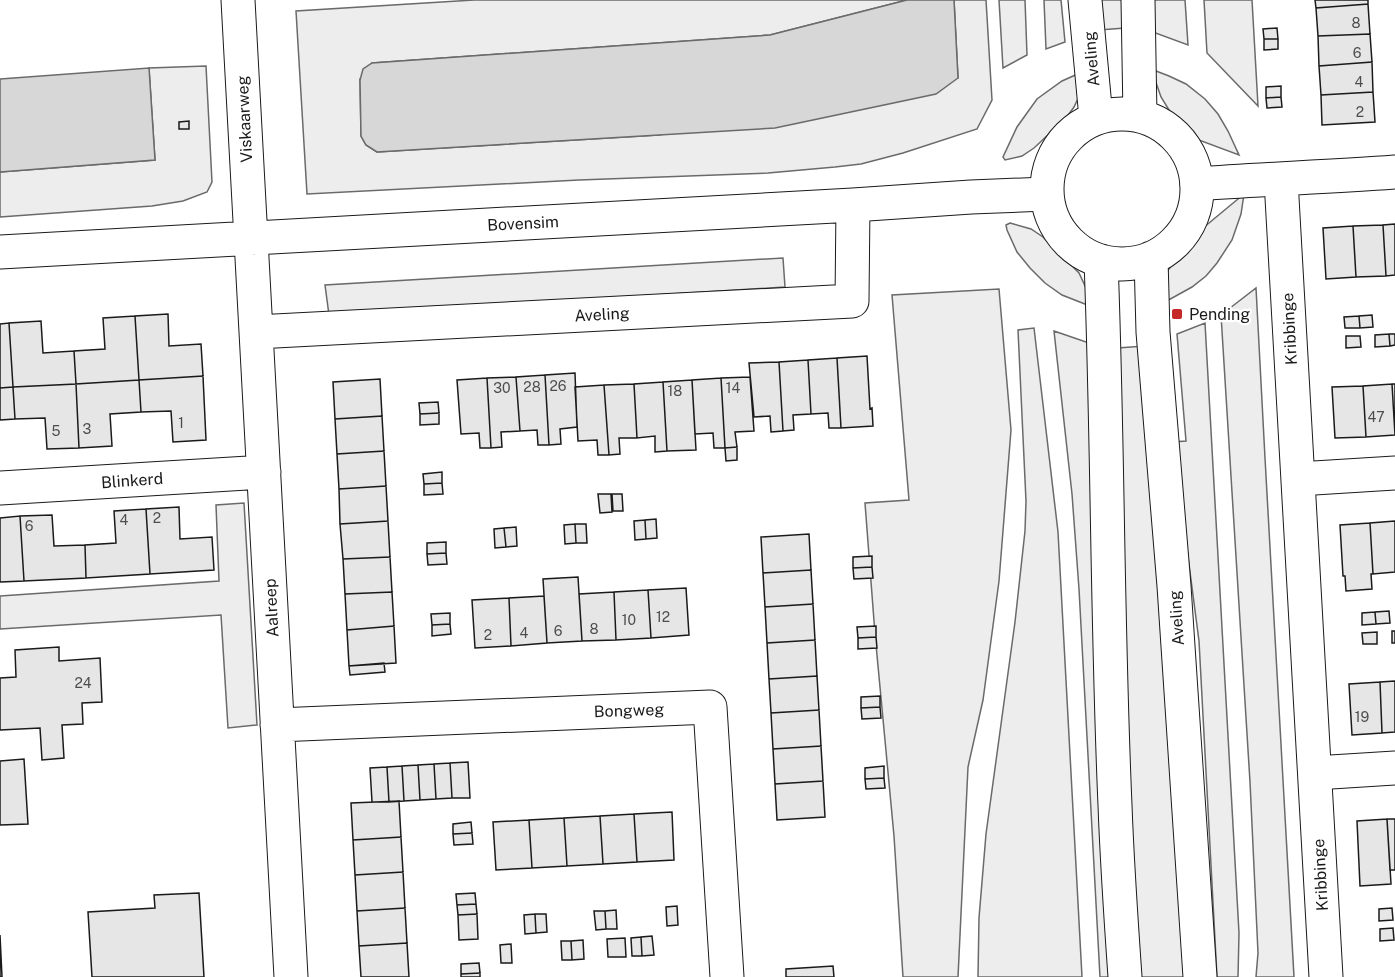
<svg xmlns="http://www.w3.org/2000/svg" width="1395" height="977" viewBox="0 0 1395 977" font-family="'Public Sans',sans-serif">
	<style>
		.built { fill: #ededed; stroke: #6a6a6a; stroke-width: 1.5 }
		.water { fill: #d7d7d7; stroke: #6a6a6a; stroke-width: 1.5 }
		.building { fill: #e6e6e6; stroke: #1a1a1a; stroke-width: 1.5 }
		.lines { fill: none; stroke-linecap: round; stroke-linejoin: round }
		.minor-casing { stroke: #1a1a1a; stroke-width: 35 }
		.major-casing { stroke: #1a1a1a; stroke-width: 35 }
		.minor { stroke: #fff; stroke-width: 33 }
		.major { stroke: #fff; stroke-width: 33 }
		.poi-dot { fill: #c62828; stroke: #fff; stroke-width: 2 }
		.labels { text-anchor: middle; stroke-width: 4.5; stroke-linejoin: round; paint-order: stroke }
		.number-label { font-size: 14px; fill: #4d4d4d }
		.street-label { font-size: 16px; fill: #1a1a1a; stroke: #fff }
		.poi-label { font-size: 16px; fill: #1a1a1a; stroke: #fff; text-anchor: start }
	</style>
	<rect width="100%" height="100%" fill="#fff"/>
	<path class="built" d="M474,0H907L770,35L372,63L360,79L361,136L366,145L377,152L659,135L958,78L954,0H986L992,100L977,129L903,153L861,164L835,167L768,173L579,180L307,194L296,11Z
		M999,0H1025L1027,55L1003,68Z
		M1044,0H1061L1065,42L1046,49Z
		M1097,0H1124L1125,28L1099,30Z
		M1149,0H1185L1188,45L1150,31Z
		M1204,0H1252L1258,106L1207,53Z
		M206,66L212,182L207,192L183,201L152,206L0,217V172L155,160L149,68Z
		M1156,71L1169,76L1186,84L1205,99L1218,114L1228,131L1239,155L1199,140L1197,141L1169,110L1161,97L1153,74Z
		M1080,73L1081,92L1074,107L1066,118L1034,148L1022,156L1005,160L1003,157L1017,127L1037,99L1062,81Z
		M1244,194L1241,214L1232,240L1217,263L1206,276L1192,287L1165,302L1164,282L1168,270L1183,254L1203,228Z
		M1010,223L1031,229L1043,237L1079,273L1086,288L1090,306L1062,295L1045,283L1030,268L1017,252L1007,230L1006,225Z
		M783,258L785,287L329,315L325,285Z
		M1256,288L1265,458L1294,977H1256L1258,953L1250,782L1221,315Z
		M999,289L1011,430L999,581L983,700L968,767L958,977H903L894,836L875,634L865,503L909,500L892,295Z
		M1205,323L1239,933L1238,977H1217L1199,641L1173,442L1186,441L1177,334Z
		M1034,328L1058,532L1082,977H978L979,918L986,834L1015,622L1025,531L1026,501L1018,330Z
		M1054,331L1092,344L1114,977H1100L1079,589L1072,494Z
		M1144,346L1192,977H1139L1127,781L1118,348Z
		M244,503L257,725L228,728L221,615L0,629V596L219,581L216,505Z"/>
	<path class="water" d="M907,0H954L958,78L936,94L775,128L377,152L366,145L361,136L360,80L363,69L372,63L770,35Z
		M149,68L155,160L0,172V79Z"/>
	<path class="building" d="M1315,0H1368V4L1316,8Z
		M1368,4L1370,34L1318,36L1316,8Z
		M1277,28L1278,39H1264L1263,29Z
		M1370,34L1372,62L1319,66L1318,36Z
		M1264,39H1278V49L1264,50Z
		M1372,62L1373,92L1321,95L1319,66Z
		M1281,86V97L1266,98V87Z
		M1373,92L1375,122L1322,125L1321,95Z
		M1281,97L1282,107L1267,108L1266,98Z
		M189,121V129H179V122Z
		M1395,224V275L1386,276L1383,225Z
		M1383,225L1386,276L1356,277L1353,226Z
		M1353,226L1356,277L1326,279L1323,228Z
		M168,314L169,346L201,344L203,376L139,380L135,316Z
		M1372,315L1373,327L1360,328L1359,316Z
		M135,316L139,380L76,384L74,351L105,349L103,318Z
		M1359,316L1360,328H1345L1344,317Z
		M41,321L43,353L74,351L76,384L13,387L9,323Z
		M9,323L13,387L0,388V324Z
		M1389,334L1390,346L1375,347V335Z
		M1389,334H1395V345L1390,346Z
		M1346,336H1360L1361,347L1346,348Z
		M867,356L870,409L872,408L873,426L841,428L837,358Z
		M837,358L841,428H829L828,413L811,414L808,360Z
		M808,360L811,414L793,415L794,430L783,431L779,362Z
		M779,362L783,431L771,432L770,416L754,417L749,363Z
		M575,373L577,427L560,429L561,444L549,445L545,375Z
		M545,375L549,445H538L537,430L520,431L516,377Z
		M203,376L206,440L173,442L171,411L141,412L139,380Z
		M516,377L520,431L501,432L502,447L491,448L487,378Z
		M750,377L754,431L735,432L737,447L725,448L721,378Z
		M487,378L491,448H480L479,433L461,434L457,380Z
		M721,378L725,448H714L713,433L695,434L692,380Z
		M380,379L382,416L335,419L333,382Z
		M139,380L141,412L110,414L112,446L79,448L76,384Z
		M692,380L696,450L667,451L663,382Z
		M663,382L667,451L655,452V436L637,438L634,384Z
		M76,384L79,448L47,449L45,418L15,419L13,387Z
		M634,384L637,438H619L620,454L609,455L604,385Z
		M1392,384H1395V435Z
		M1392,384L1395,435L1366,437L1363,386Z
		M604,385L609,455H598L597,440L578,441L575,387Z
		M1363,386L1366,437L1335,438L1332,387Z
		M13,387L15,419L0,420V388Z
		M438,402L439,413L420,414L419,403Z
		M439,413V424L420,425V414Z
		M382,416L384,451L337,454L335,419Z
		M737,447V460L726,461L725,448Z
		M384,451L386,486L339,489L337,454Z
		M442,472V483L424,484L423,474Z
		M442,483L443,494L424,495V484Z
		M386,486L388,521L340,524L339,489Z
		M598,494H611L612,512L600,513Z
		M612,494H622L623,511H613Z
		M179,507L180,539L212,537L214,570L150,574L146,509Z
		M146,509L150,574L86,578L85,545L116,543L114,511Z
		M52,515L54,546L85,545L86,578L24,581L20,516Z
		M20,516L24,581L0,582V518Z
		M656,519L657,538L646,539L645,520Z
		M645,520L646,539L635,540L634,521Z
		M388,521L390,557L343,559L340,524Z
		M1395,521V572L1373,574L1370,523Z
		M1370,523L1373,574H1371L1372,589L1346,591L1345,576H1343L1340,525Z
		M575,524L576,543L565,544L564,525Z
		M575,524H586L587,543H576Z
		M516,527L517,546L506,547L504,528Z
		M504,528L506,547L495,548L494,529Z
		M809,534L811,570L763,573L761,537Z
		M446,542V553L427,554V543Z
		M446,553L447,564L428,565L427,554Z
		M872,556V567L853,568V557Z
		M390,557L392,592L345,594L343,559Z
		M872,567L873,578L854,579L853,568Z
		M811,570L813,604L765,607L763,573Z
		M578,577L582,641L547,643L543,579Z
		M686,588L689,635L651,638L648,590Z
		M648,590L651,638L616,640L614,592Z
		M392,592L394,626L347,630L345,594Z
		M614,592L616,640L582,641L579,594Z
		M544,596L547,643L511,646L509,598Z
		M509,598L511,646L475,648L472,600Z
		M813,604L815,640L767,643L765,607Z
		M1389,611L1390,623L1376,624L1375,612Z
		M1375,612L1376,624L1362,625V613Z
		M450,613V624L432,625L431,614Z
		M450,624L451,634L432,636V625Z
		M394,626L396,663L349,666L347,630Z
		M876,626V637L858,638L857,627Z
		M1392,631H1395V643H1392Z
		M1377,632V644H1363L1362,633Z
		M876,637L877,648L858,649V638Z
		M815,640L817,676L769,679L767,643Z
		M59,647V661L100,658L102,702L82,703L83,724L62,725L64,758L42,760L40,728L0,730V678L16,677L15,650Z
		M384,663L385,672L350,675L349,666Z
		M817,676L819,710L771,713L769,679Z
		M1395,681V732L1382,733L1380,682Z
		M1380,682L1382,733L1352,735L1349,684Z
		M880,696V707L861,708V697Z
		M880,707L881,718L862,719L861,708Z
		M819,710L821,746L773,749L771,713Z
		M821,746L823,781L775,784L773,749Z
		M24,759L28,824L0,825V761Z
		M468,762L470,798H452L450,763Z
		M450,763L452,798L436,799L434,764Z
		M434,764L436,799L420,800L418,765Z
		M418,765L420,800L404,801L402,766Z
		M402,766L404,801L389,802L387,767Z
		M884,766V778L865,779V768Z
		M387,767L389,802H372L370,768Z
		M884,778L885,788L866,789L865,779Z
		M823,781L825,817L777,820L775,784Z
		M399,801L401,837L353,840L351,803Z
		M672,812L674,860L637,862L634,814Z
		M634,814L637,862L603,864L600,816Z
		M600,816L603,864L567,866L564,818Z
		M564,818L567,866L532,868L529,820Z
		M1387,819H1395V870H1390Z
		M1387,819L1391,884L1360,886L1357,821Z
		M529,820L532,868L496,870L493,822Z
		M471,822L472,833L453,834V824Z
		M472,833L473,844L454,845L453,834Z
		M401,837L403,872L355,875L353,840Z
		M403,872L405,908L357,911L355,875Z
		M199,893L204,977H92L88,912L155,908L154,895Z
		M475,893L476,904L457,905L456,894Z
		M476,904L477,914L458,915L457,905Z
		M677,906L678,925L667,926L666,907Z
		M405,908L407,943L359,946L357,911Z
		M1392,908L1393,920L1379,921V909Z
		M616,910L617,929H606L605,911Z
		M594,911H605L606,929L596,930Z
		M477,914L478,939L459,940L458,915Z
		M535,914L536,933L525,934L524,915Z
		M535,914H546L547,932L536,933Z
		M1393,928L1394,940L1380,941V929Z
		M0,935L2,977H0Z
		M652,936L654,955L642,956L641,937Z
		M641,937L642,956H632L631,938Z
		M625,938L626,957H608L607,939Z
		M583,940L584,959L572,960L571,941Z
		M561,941H571L572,960H562Z
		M407,943L409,977H361L359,946Z
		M511,944L512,963H501L500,945Z
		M479,963L480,973L461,974V964Z
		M833,966L834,977H786V969Z
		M480,973V977H461V974Z"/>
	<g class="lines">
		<defs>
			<path id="minor" d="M238,0L291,977
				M1281,180L1326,977
				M1197,184C1263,179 1329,177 1395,172
				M0,252L853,205L971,197L1046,194
				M256,332L852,301L853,205
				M1298,479L1395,473
				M0,488L264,472
				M277,725L710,707L727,977
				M1315,773L1395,768"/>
			<path id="major" d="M1085,0L1096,118
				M1138,0L1140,116
				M1047 189a75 75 0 1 1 150 0a75 75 0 1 1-150 0Z
				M1151,258L1153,332L1174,586L1200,977
				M1101,261C1108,442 1107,624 1115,805C1117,862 1121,920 1125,977"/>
		</defs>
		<use href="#minor" class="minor-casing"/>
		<use href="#major" class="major-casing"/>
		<use href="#minor" class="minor"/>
		<use href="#major" class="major"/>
	</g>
	<rect class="poi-dot" x="1171" y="308" width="12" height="12" rx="3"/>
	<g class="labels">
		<g class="number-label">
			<text x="1356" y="28">8</text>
			<text x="1357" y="58">6</text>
			<text x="1359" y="87">4</text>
			<text x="1360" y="117">2</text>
			<text x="558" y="391">26</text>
			<text x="532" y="392">28</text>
			<text x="502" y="393">30</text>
			<text x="733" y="393">14</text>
			<text x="675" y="396">18</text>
			<text x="1376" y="422">47</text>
			<text x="181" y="428">1</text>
			<text x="87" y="434">3</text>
			<text x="56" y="436">5</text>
			<text x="157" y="523">2</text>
			<text x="124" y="525">4</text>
			<text x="29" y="531">6</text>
			<text x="663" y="622">12</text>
			<text x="629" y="625">10</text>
			<text x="594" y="634">8</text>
			<text x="558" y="636">6</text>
			<text x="524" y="638">4</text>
			<text x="488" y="640">2</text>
			<text x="83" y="688">24</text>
			<text x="1362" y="722">19</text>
		</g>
		<g class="street-label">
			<text transform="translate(1091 59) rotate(-95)" y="6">Aveling</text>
			<text transform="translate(244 119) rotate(-93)" y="6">Viskaarweg</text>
			<text transform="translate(523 223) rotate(-3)" y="6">Bovensim</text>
			<text transform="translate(602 314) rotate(-3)" y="6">Aveling</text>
			<text transform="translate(1289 329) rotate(-93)" y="6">Kribbinge</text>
			<text transform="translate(132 480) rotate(-4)" y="6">Blinkerd</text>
			<text transform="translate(271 608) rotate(-93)" y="6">Aalreep</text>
			<text transform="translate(1176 618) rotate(-94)" y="6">Aveling</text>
			<text transform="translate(629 710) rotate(-2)" y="6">Bongweg</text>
			<text transform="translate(1320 875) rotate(-93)" y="6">Kribbinge</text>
		</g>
		<g class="poi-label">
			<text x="1189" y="320">Pending</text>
		</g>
	</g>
</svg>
